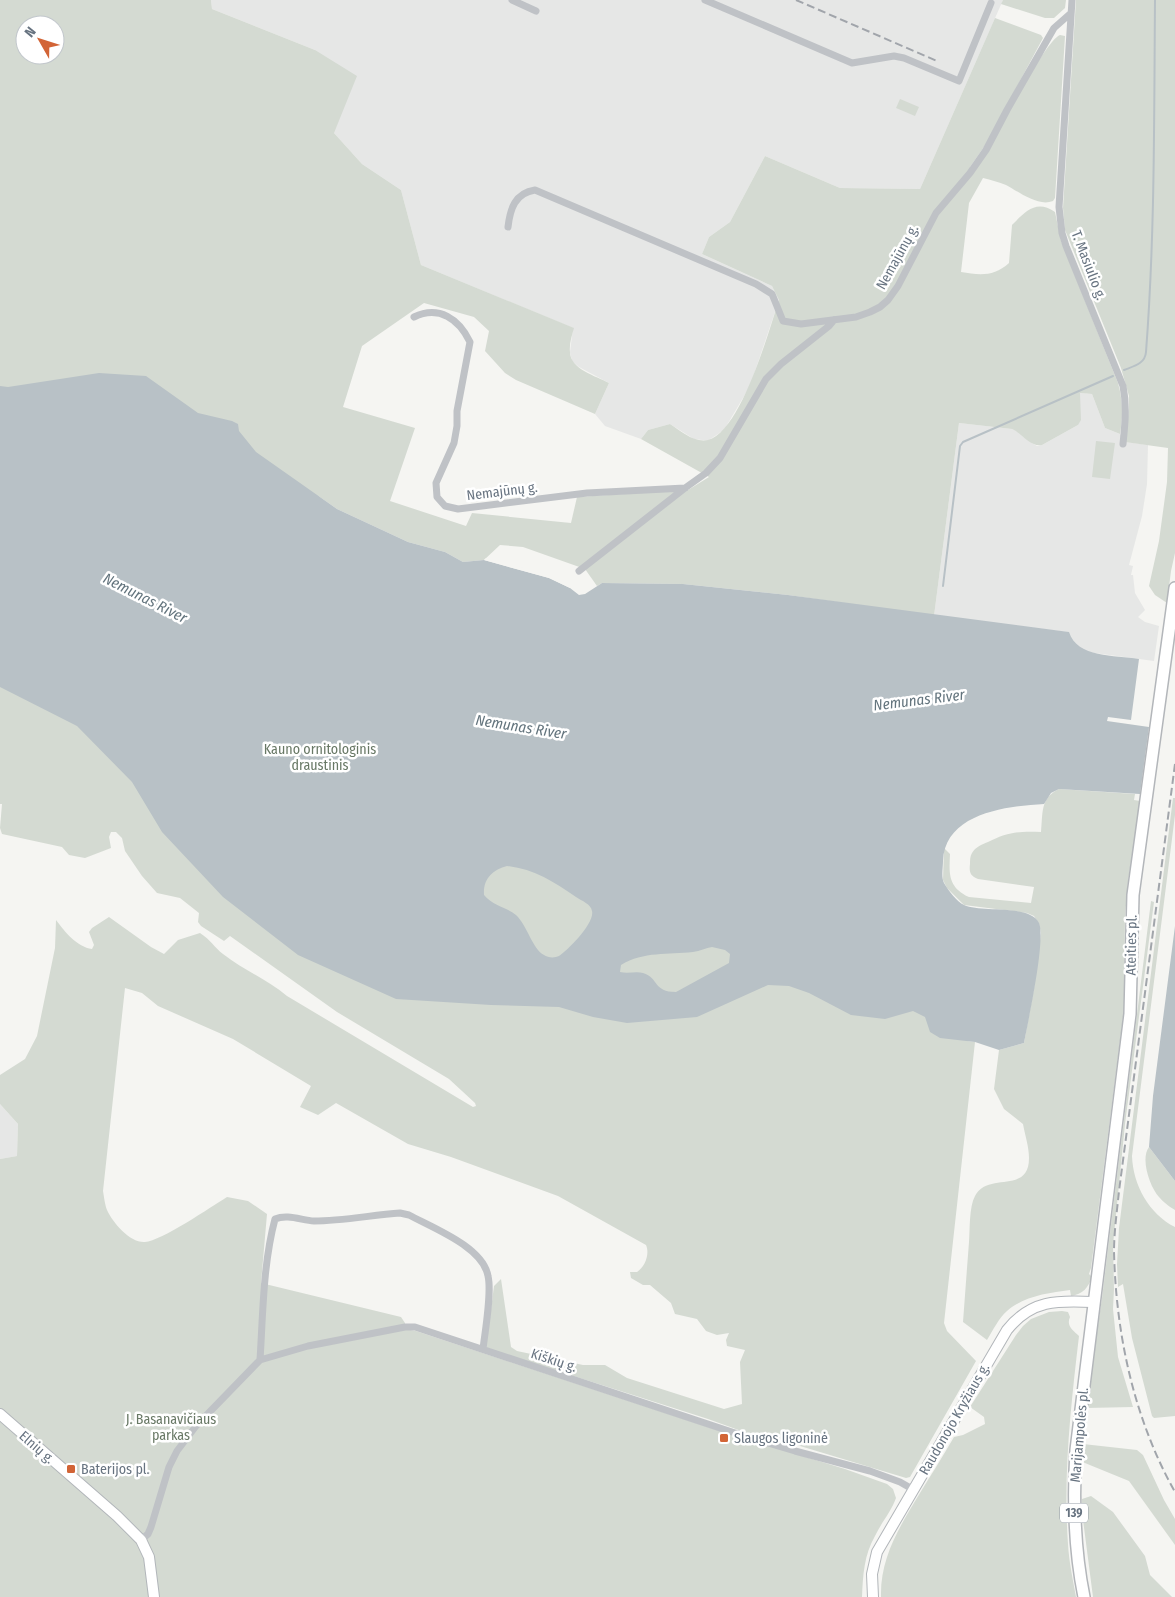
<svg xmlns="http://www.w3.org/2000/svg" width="1175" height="1597" viewBox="0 0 1175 1597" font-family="'Fira Sans Condensed',sans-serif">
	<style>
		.built { fill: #e6e7e6 }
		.green { fill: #d4dad2; fill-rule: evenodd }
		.water { fill: #b8c1c6; fill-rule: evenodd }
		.pier { fill: #f5f5f2 }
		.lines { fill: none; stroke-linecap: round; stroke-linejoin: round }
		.stream { stroke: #b8c1c6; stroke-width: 2 }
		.secondary-casing { stroke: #b2b6ba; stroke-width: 12 }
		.primary-casing { stroke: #b3b6ba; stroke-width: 14 }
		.street { stroke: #bfc2c6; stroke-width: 7 }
		.secondary { stroke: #fff; stroke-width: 10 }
		.primary { stroke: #fff; stroke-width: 11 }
		.rail { stroke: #a1a5ab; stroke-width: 2; stroke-dasharray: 8 4; stroke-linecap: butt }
		.poi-dot { fill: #d26436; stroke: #fff; stroke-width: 2 }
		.labels { text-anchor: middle; stroke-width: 5; stroke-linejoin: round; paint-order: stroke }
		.shield { fill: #fff; stroke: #959da6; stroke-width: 1 }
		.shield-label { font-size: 12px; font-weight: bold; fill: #677380 }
		.street-label { font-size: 14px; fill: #677380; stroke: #fff }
		.park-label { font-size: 14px; fill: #687865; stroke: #fff }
		.poi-label { font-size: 14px; fill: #677380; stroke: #fff; text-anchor: start }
		.water-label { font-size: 15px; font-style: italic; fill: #63747d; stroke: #fff }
	</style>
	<rect width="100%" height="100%" fill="#f5f5f2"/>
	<path class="built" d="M211,0H1003L920,189L840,188L765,156L730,222L709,237L702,254L772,286L779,300L750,386L724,430L709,440H702L694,439L670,424L648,430L641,439L605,426L595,414L609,383L579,367L572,361L570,352L573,328L421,265L401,190L362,164L334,133L315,50L212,9Z
		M1080,393L1092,394L1105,428L1120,434L1126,442L1148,445L1147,484L1142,516L1129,565L1133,566L1131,575H1133L1135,593L1145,610L1138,617L1145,622L1159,626L1154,661L1087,652L1075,645L1071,639L1068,632L934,616L959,423L1012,429L1018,431L1032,443L1037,446L1042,445L1078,425Z
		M0,1104L18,1124L17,1156L0,1159Z"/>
	<path class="green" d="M0,0H211L212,9L315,50L357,76L334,133L362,164L401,190L421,265L574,328C572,335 569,344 570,352C570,369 596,376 609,383L595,414L516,380L505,373L485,351L489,331L474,317L424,303L362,346L343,407L415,428L390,501L466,526L472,513L571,523L577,497L688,490L709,477L641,439L648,430L670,424C681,431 694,443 708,440C741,432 769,330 779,300L772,286L702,254L709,237L730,222L765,156L840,188L920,189L995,18L1041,35L1043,38L986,144L970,167L975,171C987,151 1045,40 1060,35L1065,36L1055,198L1053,201C1038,207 1019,192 1006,185C999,182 991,180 983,178L969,203L961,272C979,275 994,277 1009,263L1012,225C1025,212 1036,199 1055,212L1061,241L1118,383C1123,401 1123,416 1120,434L1105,428L1092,394L1080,393L1081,420L1078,425L1042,445C1030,447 1022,433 1012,429L959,423L934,616L788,595L683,584L602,583L597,586L585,569L523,547L500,545L484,560L463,562L445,552L408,542L337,509L317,495L967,1041L975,1042L944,1323L947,1331L976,1361L910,1477L906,1478L767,1436L758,1437L708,1419L486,1348L494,1286L501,1279L511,1347L517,1351L583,1365H605L627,1378L724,1409L742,1404L740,1362L745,1350L727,1346L726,1340L729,1333L717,1335L706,1331L697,1319L675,1314L671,1303L650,1285H643L631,1278L630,1272H637C645,1267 650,1254 646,1245L558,1196L451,1157L408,1144L336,1103L318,1115L300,1107L311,1086L233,1039L158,1006L142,993L125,988L103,1191C104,1197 105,1205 107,1210C113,1223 130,1243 145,1242C161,1241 211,1207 227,1197L248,1201L267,1214L261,1283L401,1317L405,1323V1329L416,1331L720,1431L845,1469L887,1484L893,1489L896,1498C891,1512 881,1523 875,1536C864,1555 863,1575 862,1597H0V1159L17,1156L18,1124L0,1104V1075L25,1059L37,1036L55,948L56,920C65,932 77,947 92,949L94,945L89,932L92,928L109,917L151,947L164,954L178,940L200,933C211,940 214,947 223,954C243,970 267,979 287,996L473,1107L476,1106L475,1103L449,1079L337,1012L230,936L224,941L201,926L198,922L199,913L180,898L157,893L142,876L125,851L122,838L116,832H111L109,837L111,848L85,858L69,855L62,847L2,834L0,828L2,804H0ZM25,25H55V55H25Z
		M1003,0H1066L1065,8L1054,18H1045L1001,4Z
		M1076,0H1175V553L1171,571L1167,603L1155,595L1149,586L1159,541L1167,482L1168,448L1125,442L1129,409V396L1121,368L1065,230L1063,208Z
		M900,99L919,107L915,116L896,108Z
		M1096,441L1115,443L1110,479L1092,477Z
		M1059,789L1135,794L1134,800L1140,801L1128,881L1125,917L1124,1009L1091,1268L1089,1274L1092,1277C1088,1288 1083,1294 1071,1296L1070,1290C1048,1293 1024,1296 1007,1311C999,1318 993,1330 987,1340L963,1322C965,1295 967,1268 969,1242C970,1229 969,1207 975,1196C988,1171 1029,1195 1029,1158C1029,1147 1025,1135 1023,1124L1004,1109L994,1089L999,1050L1024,1043L1034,988L1041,933L1039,924L1034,916L1027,913L964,905L947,888L943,880L944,848L950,854C949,874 948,887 969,897L1031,903L1034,887L978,879C970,876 969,872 970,864C970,860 970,856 972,853C975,847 983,844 988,842C1008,832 1020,831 1041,832C1043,813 1040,798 1059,789Z
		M1173,798H1175V815L1132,1156C1133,1185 1149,1214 1175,1227V1416L1154,1418L1152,1416L1132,1338L1123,1284L1118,1287L1117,1264L1119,1228Z
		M1151,901L1154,902L1125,1124L1113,1245L1114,1289L1113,1309L1118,1357L1133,1407L1086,1408L1102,1298Z
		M1149,1147L1175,1181V1210C1170,1207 1163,1202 1159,1197C1150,1187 1140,1159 1149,1147Z
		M1062,1311L1068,1312L1070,1317C1066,1326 1073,1330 1079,1336C1071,1404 1063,1475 1068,1544C1069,1562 1073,1580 1076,1597H881C880,1557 900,1526 920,1493C931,1475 943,1456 954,1437L963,1435L985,1424L984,1417L970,1407L1016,1335L1023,1326L1031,1319L1049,1312Z
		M1083,1444L1137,1450L1143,1455L1164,1500L1175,1519V1545L1129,1481L1080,1461V1449Z
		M1091,1496L1113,1512L1145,1556L1150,1575L1172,1597H1093L1082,1512V1499Z"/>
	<path class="water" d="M99,373L146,376L198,413L232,421L238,424L239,431L256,452L337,509L408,542L445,552L463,562L484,560L549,578L570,588L579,595L585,594L602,583L683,584L788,595L1069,632C1077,658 1115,655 1139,659L1131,720L1108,717L1107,721L1149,727L1140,794L1059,789L1051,793L1044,804C1007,806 945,813 943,861C943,868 941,877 944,883C948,890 957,902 964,905C983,913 1030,904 1039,923C1046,939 1028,1022 1024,1043L999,1050L975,1042L940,1038L930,1032L925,1017L913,1011L885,1019L851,1015L809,993L789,986L768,985L697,1017L627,1023L593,1017L559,1007L491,1005L396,999L298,955L223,897L162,832L132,782L77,726L0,687V386L8,387ZM507,866C534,869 554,882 576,897C582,901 591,904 592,911C595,923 568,950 559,956C555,958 548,958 544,955C533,950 527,925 516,915C506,907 493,906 484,895C483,878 493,870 507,866ZM712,947L725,950L730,954L729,963L676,992C653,992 659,978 643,973C636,971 628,974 620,972L621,965C644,951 668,955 693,952C700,951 706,948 712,947Z
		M1175,926V1181L1149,1147L1153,1096Z"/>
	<path class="pier" d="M486,558L550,575L571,586L570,588L549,578L484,560Z"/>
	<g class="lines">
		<path class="stream" d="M1124,370C1134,366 1145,364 1146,352C1155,235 1154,117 1155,0
			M943,586L960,446L963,442L1113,376"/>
		<defs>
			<path id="secondary" d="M0,1414L117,1516L141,1540L149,1557L154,1597
				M873,1597L872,1574L877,1552L1007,1330C1031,1300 1057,1300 1093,1302"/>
			<path id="primary" d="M1084,1597C1074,1548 1073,1499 1076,1450L1130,1014L1133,895L1175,588"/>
		</defs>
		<use href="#secondary" class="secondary-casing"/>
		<use href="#primary" class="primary-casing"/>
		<path class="street" d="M512,0L536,11
			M705,0L852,63L894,56L904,58L959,81L991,3
			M1072,0L1059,207L1062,233L1066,246L1123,386C1127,406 1125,424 1123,444
			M508,227C510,209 515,193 535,190L756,284L772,294L783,321L801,324L856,317L870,312L880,307L888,300L898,286L936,213L970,173L986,150L1007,110L1054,28L1071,13
			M414,317C439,305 459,319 470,342L457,411V426L454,443L436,483L437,497L445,506L458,509L587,493L685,488
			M579,571L685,488L706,473L720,458L766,379L781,364L829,326L834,320
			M260,1360L308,1346L405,1327H415L732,1432L795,1451L870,1471L900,1482L914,1490
			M141,1540L148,1534L151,1527L169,1467L177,1451L196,1426L260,1360C263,1313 263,1264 275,1219C287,1214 301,1220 314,1221C342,1221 372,1215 400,1213L409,1215C433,1228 483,1247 488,1276C492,1293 485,1331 483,1349"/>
		<use href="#secondary" class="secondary"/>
		<use href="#primary" class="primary"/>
		<path class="rail" d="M796,0L937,61
			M1175,764L1119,1191C1117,1211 1114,1232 1114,1252C1116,1335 1134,1419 1175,1492"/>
	</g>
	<g class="poi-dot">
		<rect x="719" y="1433" width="10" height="10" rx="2.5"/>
		<rect x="66" y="1464" width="10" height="10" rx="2.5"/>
	</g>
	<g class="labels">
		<rect class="shield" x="1060" y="1503.5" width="28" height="19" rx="4"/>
		<g class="shield-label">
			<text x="1074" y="1517">139</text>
		</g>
		<g class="street-label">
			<text transform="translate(897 257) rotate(-61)" y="5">Nemajūnų g.</text>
			<text transform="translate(1089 265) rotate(69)" y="5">T. Masiulio g.</text>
			<text transform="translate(502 491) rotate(-7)" y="5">Nemajūnų g.</text>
			<text transform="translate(1131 945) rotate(-89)" y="5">Ateities pl.</text>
			<text transform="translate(554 1360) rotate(18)" y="5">Kiškių g.</text>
			<text transform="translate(954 1419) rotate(-60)" y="5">Raudonojo Kryžiaus g.</text>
			<text transform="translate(1079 1435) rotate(-85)" y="5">Marijampolės pl.</text>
			<text transform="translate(37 1447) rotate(41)" y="5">Elnių g.</text>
		</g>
		<g class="park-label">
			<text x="320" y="754">Kauno ornitologinis<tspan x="320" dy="16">draustinis</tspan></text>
			<text x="171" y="1424">J. Basanavičiaus<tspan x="171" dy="16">parkas</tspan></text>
		</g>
		<g class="poi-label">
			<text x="734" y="1443">Slaugos ligoninė</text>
			<text x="81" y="1474">Baterijos pl.</text>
		</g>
		<g class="water-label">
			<text transform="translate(145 598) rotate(27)" y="5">Nemunas River</text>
			<text transform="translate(919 700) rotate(-7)" y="5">Nemunas River</text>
			<text transform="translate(521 727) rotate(9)" y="5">Nemunas River</text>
		</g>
	</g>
	<g transform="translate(40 40) rotate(309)"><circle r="24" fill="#ffffff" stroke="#c2c7cc"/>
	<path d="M0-4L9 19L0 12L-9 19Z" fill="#d26436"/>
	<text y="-8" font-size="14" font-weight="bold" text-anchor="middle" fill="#677380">N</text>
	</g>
</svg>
